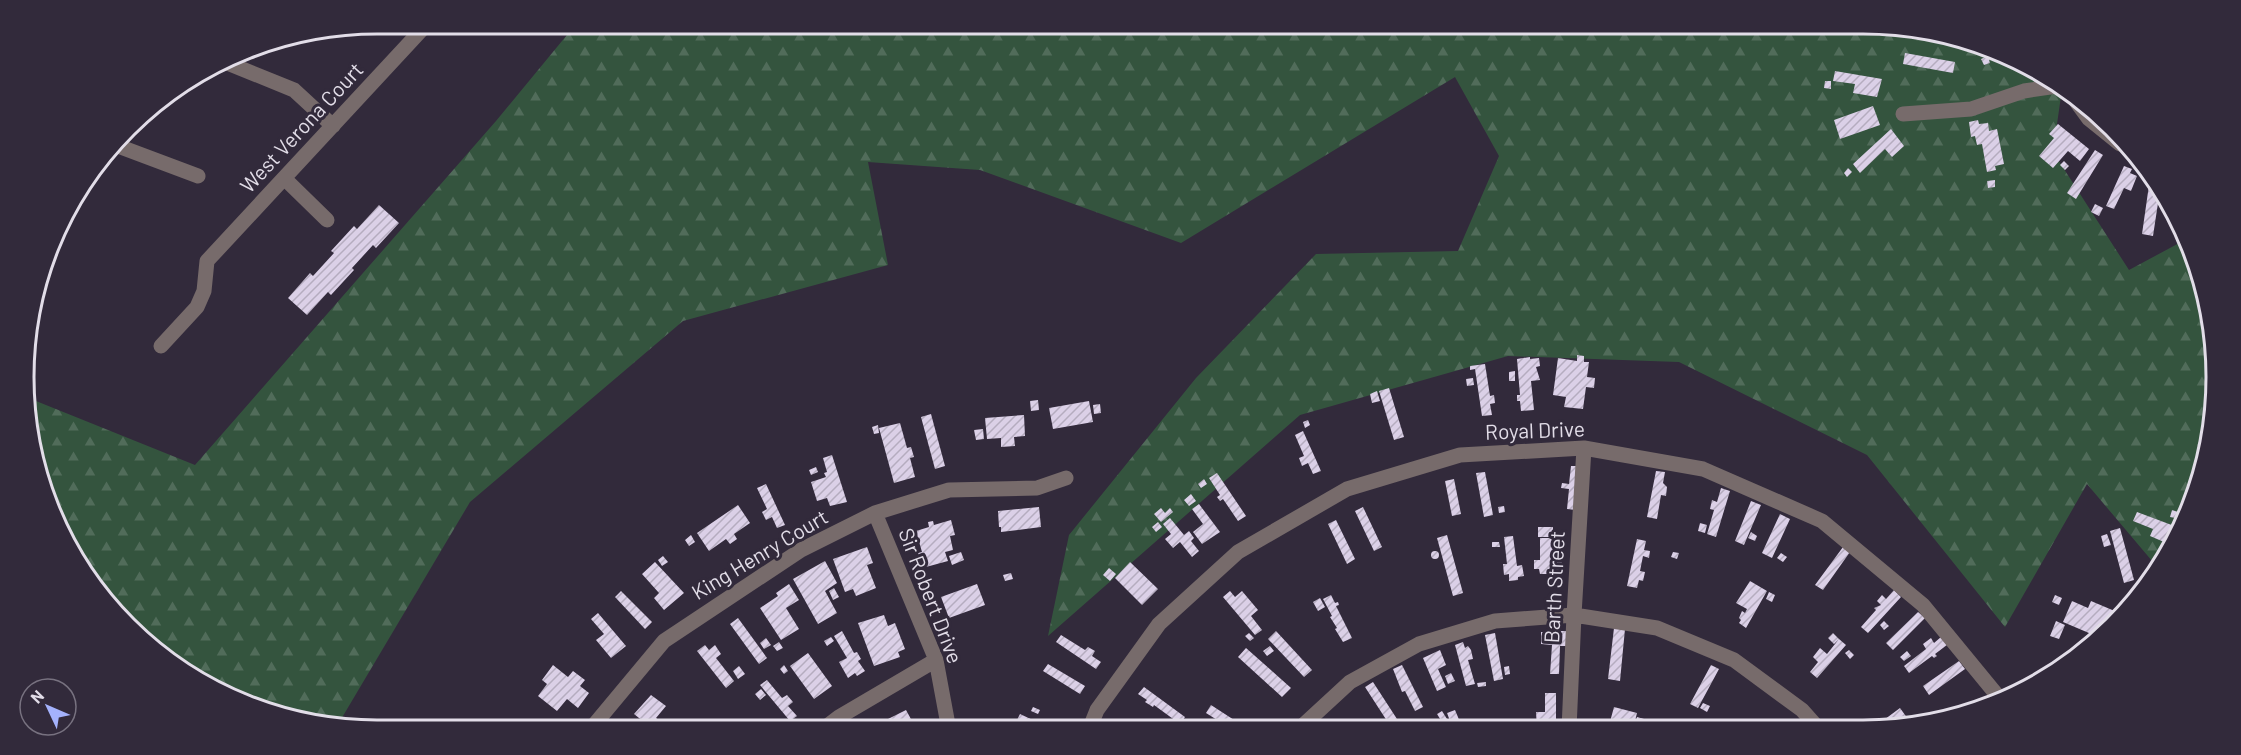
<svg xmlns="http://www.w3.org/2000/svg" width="2241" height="755" viewBox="0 0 2241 755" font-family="Barlow,sans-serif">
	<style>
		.forest { fill: url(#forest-firs) }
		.building { fill: url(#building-hatch) }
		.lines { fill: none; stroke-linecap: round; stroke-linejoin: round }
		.minor { stroke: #776b6b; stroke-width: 15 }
		.labels { text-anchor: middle; stroke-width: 6; stroke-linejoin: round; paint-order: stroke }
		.street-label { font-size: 21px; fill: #e2dde8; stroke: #322a3b }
		.rim { fill: none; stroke: #e2dde8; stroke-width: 3 }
	</style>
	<defs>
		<pattern id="forest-firs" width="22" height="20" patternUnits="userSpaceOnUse" patternTransform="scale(1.5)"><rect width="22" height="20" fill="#34543e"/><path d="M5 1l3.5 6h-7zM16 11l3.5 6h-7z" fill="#516c5a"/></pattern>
		<pattern id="building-hatch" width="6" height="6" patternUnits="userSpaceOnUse" patternTransform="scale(1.5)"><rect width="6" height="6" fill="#dbd0e7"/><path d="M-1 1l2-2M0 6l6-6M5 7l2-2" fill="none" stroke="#b5acbf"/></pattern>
	</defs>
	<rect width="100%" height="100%" fill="#322a3b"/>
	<path class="forest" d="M576,24H1863L1955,36L2062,89L2053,152L2129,270L2183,241L2214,331L2205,469L2169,555L2158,568L2087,484L2005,627L1867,455L1679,362L1508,356L1300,415L1048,636L1069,535L1196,378L1316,254L1458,251L1499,156L1455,77L1181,243L980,170L868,162L888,265L683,321L470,502L337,726L286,719L181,671L84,574L36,469L31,399L195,465L496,121Z"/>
	<path class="building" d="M1905,53L1955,62L1953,73L1903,64Z
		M1988,56L1990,63L1984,65L1981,59Z
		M1835,71L1882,79L1877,97L1853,93L1855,84L1833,81Z
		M1825,81H1831V89L1824,88Z
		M1873,106L1880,125L1840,139L1834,120Z
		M1978,120L1979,124L1988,123L1989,131L1997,129L2004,164L1995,166L1996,170L1987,172L1982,144L1977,145L1975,136L1971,137L1969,122Z
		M2058,124L2089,149L2080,161L2068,151L2053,168L2039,156L2054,138L2049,134Z
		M1891,129L1904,146L1892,157L1885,149L1860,173L1853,164Z
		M2095,150L2103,155L2076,199L2067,193Z
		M2064,161L2069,166L2065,170L2060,165Z
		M2124,166L2132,169L2130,173L2137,176L2131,191L2124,188L2114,209L2106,206Z
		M1848,168L1852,172L1847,177L1844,173Z
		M2150,178L2160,190L2153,236L2142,234Z
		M1995,180V187L1988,188L1987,181Z
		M2095,204L2103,208L2099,216L2091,212Z
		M379,205L399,223L376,248L373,245L352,268L354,270L331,295L328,292L307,315L288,298L310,273L313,276L334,253L331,251L354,226L357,229Z
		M1577,355L1584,356V362H1589L1587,377L1595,378L1594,388L1586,387L1583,409L1564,407L1566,397L1553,395L1558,358L1577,361Z
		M1530,357V359L1539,358L1540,366L1536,367L1540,380L1531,381L1534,410L1521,411L1520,401H1517V395H1520L1517,359Z
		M1485,364L1490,396L1494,395L1495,403L1490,404L1492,415L1482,416L1475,369L1470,370V366Z
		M1515,371V381H1509V372Z
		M1473,378L1474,385L1467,386L1466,379Z
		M1389,388L1404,437L1394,440L1379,391Z
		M1377,391L1380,401L1372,403L1370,394Z
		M1038,400L1039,410L1031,411L1030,401Z
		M1089,401L1093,422L1053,429L1049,408Z
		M1100,404L1101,413L1094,414L1093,405Z
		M931,414L945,466L935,469L921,417Z
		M1024,415L1025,436L1014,437L1015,446L1001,447V438L987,439L985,418Z
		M1308,420L1310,425L1305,428L1303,422Z
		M900,423L907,448L911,447L914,457L910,458L915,477L894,483L879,428Z
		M878,425L879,433L874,434L872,427Z
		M983,429L984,439L976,440L974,430Z
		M1303,431L1321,471L1313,474L1308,463L1302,466L1299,458L1304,456L1295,435Z
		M832,455L847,502L830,506L827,498L817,501L811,482L826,477L824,473L827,472L823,458Z
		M1571,466H1580L1576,510L1567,509L1569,489L1561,488L1562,483L1569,484Z
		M816,467L818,472L811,475L809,470Z
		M1656,471L1665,472L1663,483L1667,487L1666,496L1661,495L1657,519L1647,517Z
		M1485,472L1493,515L1484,517L1476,473Z
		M1217,473L1246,516L1238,521L1223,499L1220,501L1217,497L1220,495L1209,478Z
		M1204,479L1207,484L1201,488L1198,484Z
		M1454,479L1461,514L1452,516L1445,481Z
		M766,484L785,525L777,528L772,517L766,520L762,512L767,509L757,488Z
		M1721,488L1730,491L1716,537L1707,534L1714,510L1710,509L1712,500L1717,502Z
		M1191,494L1196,501L1189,506L1184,500Z
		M1751,501L1761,505L1744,545L1735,541Z
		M1199,504L1220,532L1202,544L1193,532L1203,524L1192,509Z
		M738,505L750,523L734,534L737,539L730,544L726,539L709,551L697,533Z
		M1504,506L1505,512L1499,513L1498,507Z
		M1039,507L1041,527L1001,532V527H999L998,511Z
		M1363,507L1382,547L1374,551L1355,511Z
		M1161,508L1165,513L1170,508L1173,512L1161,522L1154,514Z
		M2172,510L2178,512L2175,518L2170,517Z
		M2137,512L2177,527L2174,537L2167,534L2164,542L2150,536L2153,529L2133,521Z
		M1780,514L1790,519L1772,558L1762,553Z
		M1170,518L1184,535L1189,531L1194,538L1191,541L1199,551L1192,557L1180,542L1173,548L1165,539L1171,534L1163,524Z
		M951,520L955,535L950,536L953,550L945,552L948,561L926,567L925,561L921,562L918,553L922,552L916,531L929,527L928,522L933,521L934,525Z
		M1336,520L1355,559L1347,564L1328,524Z
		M1158,522L1162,527L1156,532L1152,527Z
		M1700,523L1707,525L1705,533L1698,531Z
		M1538,527H1553V537H1538Z
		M2120,528L2134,580L2124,583L2110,531Z
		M1751,532L1757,536L1755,541L1748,538Z
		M2107,534L2111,545L2104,547L2101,536Z
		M691,535L695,542L689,546L685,540Z
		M1447,535L1463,593L1453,596L1437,538Z
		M1513,536L1517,566L1522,565L1524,576L1518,577V580L1509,581V574L1504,575L1503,564H1507L1504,537Z
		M1540,538H1560V554H1563L1560,574H1540L1539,569H1534V560H1540Z
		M1637,539L1646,541L1644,550L1650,551L1649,558L1643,556L1640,571L1645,572L1643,581L1639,580L1637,588L1627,586Z
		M1492,542H1499L1500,547H1492Z
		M867,547L873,563L867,565L876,588L856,596L853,589L845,592L833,559Z
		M1843,547L1850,552L1823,590L1815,585Z
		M1431 555a4 4 0 1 1 8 0a4 4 0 1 1-8 0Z
		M961,552L964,560L952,565L949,556Z
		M1673,552L1679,553L1677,559L1671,557Z
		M1781,553L1787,557L1783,562L1777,558Z
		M663,556L668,562L662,566L658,560Z
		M825,561L837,583L825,591L837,613L818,624L793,579Z
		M655,562L684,593L664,610L654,598L659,593L642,574Z
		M1130,562L1158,589L1142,605L1115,578Z
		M1109,568L1116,574L1110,581L1103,575Z
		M1011,573L1013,579L1005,581L1003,575Z
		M1750,581L1767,591L1746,628L1739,623L1741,620L1739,618L1742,611L1745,613L1747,609L1736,603Z
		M789,584L799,600L786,608L799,629L781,640L760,608L778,596L776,593Z
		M977,584L985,605L949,618L941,597Z
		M834,588L839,597L833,600L829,591Z
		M1894,590L1901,597L1868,633L1861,627L1876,610L1874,608L1881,605L1877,601L1882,595L1886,599Z
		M621,591L652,622L645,629L615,597Z
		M1230,591L1235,597L1242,591L1258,610L1251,616L1262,630L1255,635L1223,597Z
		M1769,592L1775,595L1772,602L1766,599Z
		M1331,595L1335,603L1338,602L1339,605L1336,606L1352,638L1343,642L1335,629L1337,628L1330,617L1332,616L1323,599Z
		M2055,595L2062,598L2059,605L2052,602Z
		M1320,598L1325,607L1318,611L1313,602Z
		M2072,601L2088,608L2091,601L2117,612L2114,620H2115L2097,643L2093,642L2096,636L2063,622Z
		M1918,612L1925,618L1893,650L1886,643Z
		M598,613L626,646L611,658L596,640L604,634L591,619Z
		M884,615L888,626L895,623L905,649L898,652L900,657L874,666L858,623Z
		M738,618L767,658L759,664L730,624Z
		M1884,621L1889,626L1884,630L1880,625Z
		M2056,621L2065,625L2059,639L2050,636Z
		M1552,626L1561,627V631H1566V646H1560L1559,674H1550L1552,645L1541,644V632H1552Z
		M1614,628L1625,629L1620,681L1608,679Z
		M842,631L854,653L857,652L861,659L858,661L865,671L857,676L855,673L848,678L839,662L847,658L834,636Z
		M1276,631L1312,670L1304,677L1268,639Z
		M1249,633L1254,638L1250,641L1245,636Z
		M1495,633L1503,679L1494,681L1485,635Z
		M1833,633L1839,639L1834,644L1828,638Z
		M1061,635L1085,650L1088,647L1095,651L1092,656L1101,662L1096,669L1056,642Z
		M831,637L834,641L827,646L824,641Z
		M1941,637L1947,645L1935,654L1937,656L1934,658L1932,656L1909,673L1904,666L1926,649L1923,644L1931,638L1934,643Z
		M766,638L771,645L764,649L760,643Z
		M1839,639L1846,645L1817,678L1810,672L1818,662L1813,657L1820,648L1827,654Z
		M779,642L783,648L777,651L773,646Z
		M1463,642L1465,648L1468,646L1471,650L1473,659L1468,660L1475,684L1466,686L1455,645Z
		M705,645L709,650L715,645L721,654L716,658L734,681L726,688L697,651Z
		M1270,646L1274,651L1267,656L1263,651Z
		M1246,648L1291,688L1282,697L1238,657Z
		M1440,650L1446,665L1438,669L1446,687L1437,691L1423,658Z
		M1849,650L1854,655L1850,659L1845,653Z
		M1907,651L1911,656L1904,661L1900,657Z
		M808,653L832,686L814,699L790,666Z
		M1959,661L1965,669L1929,695L1923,686Z
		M1048,664L1085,686L1080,694L1043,671Z
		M553,665L568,677L573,671L585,680L580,686L589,693L578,708L567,699L557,711L538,696L547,684L542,680Z
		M784,665L788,671L784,674L780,669Z
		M1402,665L1423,707L1415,711L1405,691L1402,692L1393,669Z
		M1711,665L1719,669L1698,708L1690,704Z
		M739,666L745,674L738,679L733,671Z
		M1509,666L1510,674L1505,675L1504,667Z
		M1451,673L1455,681L1448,684L1445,676Z
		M767,680L782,698L787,695L793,702L788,706L797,716L790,721L760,685Z
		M1373,682L1397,719L1389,724L1365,687Z
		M1486,682V686L1478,687L1477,683Z
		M1144,687L1185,717L1180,724L1154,705L1153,707L1145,702L1147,700L1138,694Z
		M761,689L766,695L760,700L755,694Z
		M1545,693H1556V729H1537L1536,712H1545Z
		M651,695L666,706L656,718L671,730H654L634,714Z
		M1703,703L1710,706L1707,712L1700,708Z
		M1211,705L1248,729L1219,728L1222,723L1206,713Z
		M1033,707L1040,710L1038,714L1031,711Z
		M1614,707L1637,713L1633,729H1608Z
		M1900,708L1913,726L1909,728H1873Z
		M906,710L917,730H883L881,726L887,723L886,720Z
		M1455,710L1463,729H1453L1447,713Z
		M1442,711L1447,719L1442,722L1437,714Z
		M1020,714L1054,730H1012Z
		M1637,717L1644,719L1642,726L1635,723Z
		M545,719L556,725L552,731H538Z"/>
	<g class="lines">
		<path class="minor" d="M225,62L294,90L333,126
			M2070,93L2089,119L2120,144
			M1903,114L1971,109L2024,91L2057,86
			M118,146L198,176
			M284,178L327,220
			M161,346L197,307L204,291L207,261L427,24
			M875,513L936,660L949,730
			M1299,729L1350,682L1419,644L1495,621L1574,615L1657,628L1734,660L1802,710L1818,728
			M1569,729L1574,615L1584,448
			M822,730L839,717L936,660
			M1089,730L1097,710L1159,624L1238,552L1347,489L1460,455L1584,448L1703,469L1822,521L1923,605L2001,700
			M589,731L664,641L801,550L875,513L949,490L1037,488L1066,478"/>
	</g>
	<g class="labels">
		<g class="street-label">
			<text transform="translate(302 128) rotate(-47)" y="7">West Verona Court</text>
			<text transform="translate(1535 431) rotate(-2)" y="7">Royal Drive</text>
			<text transform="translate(760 555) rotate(-31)" y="7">King Henry Court</text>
			<text transform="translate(1555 587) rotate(-87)" y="7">Barth Street</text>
			<text transform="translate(930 596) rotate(69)" y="7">Sir Robert Drive</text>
		</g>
	</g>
	<path d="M0 0H2241V755H0ZM377 34H1863A343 343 0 0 1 2206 377V377A343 343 0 0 1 1863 720H377A343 343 0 0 1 34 377V377A343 343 0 0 1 377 34Z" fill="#322a3b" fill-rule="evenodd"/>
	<path class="rim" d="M377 34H1863A343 343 0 0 1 2206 377V377A343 343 0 0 1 1863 720H377A343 343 0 0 1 34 377V377A343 343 0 0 1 377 34Z"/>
	<g transform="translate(48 707) rotate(314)"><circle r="28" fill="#322a3b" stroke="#787280" stroke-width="1.5"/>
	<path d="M0-4.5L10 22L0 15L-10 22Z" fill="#a4b2fc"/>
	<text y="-9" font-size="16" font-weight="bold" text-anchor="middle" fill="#e2dde8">N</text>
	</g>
</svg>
